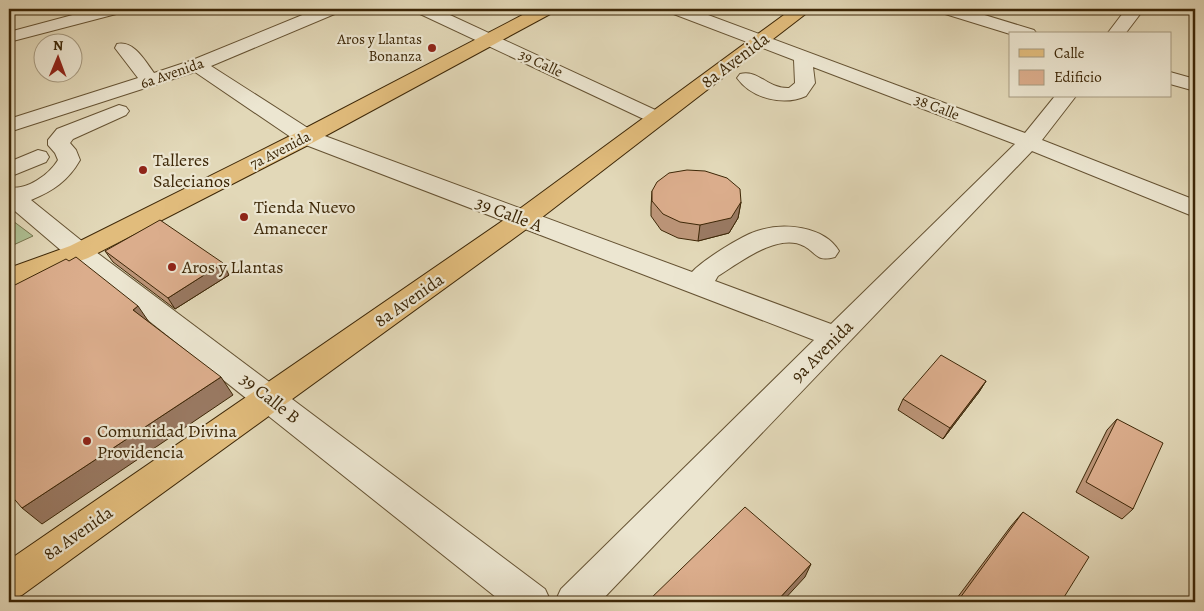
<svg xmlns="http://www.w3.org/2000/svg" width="1204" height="611" viewBox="0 0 1204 611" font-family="Alegreya,serif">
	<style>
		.green { fill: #aec093; stroke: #76744d }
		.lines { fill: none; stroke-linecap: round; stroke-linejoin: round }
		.minor-casing { stroke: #665333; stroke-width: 2 }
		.major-casing { stroke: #3d2707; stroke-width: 2 }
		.minor { fill: #ece6d1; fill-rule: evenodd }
		.major { fill: #e1bc7c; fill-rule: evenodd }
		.wall { fill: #bc9578; stroke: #3d2707 }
		.shaded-wall { fill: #997962; stroke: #3d2707 }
		.building { fill: #dbad8c; stroke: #3d2707 }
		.poi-dot { fill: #8f2418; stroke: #ece6d1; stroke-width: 2 }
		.labels { text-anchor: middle; stroke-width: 4.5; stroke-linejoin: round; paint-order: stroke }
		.far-poi-label { font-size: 15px; fill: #3d2707; stroke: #ece6d1; text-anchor: end }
		.far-street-label { font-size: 15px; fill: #3d2707; stroke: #ece6d1 }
		.street-label { font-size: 18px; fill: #3d2707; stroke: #ece6d1 }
		.poi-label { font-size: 18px; fill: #3d2707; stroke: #ece6d1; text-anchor: start }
	</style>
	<rect width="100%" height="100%" fill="#e2d8b8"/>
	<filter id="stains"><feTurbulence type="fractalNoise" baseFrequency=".004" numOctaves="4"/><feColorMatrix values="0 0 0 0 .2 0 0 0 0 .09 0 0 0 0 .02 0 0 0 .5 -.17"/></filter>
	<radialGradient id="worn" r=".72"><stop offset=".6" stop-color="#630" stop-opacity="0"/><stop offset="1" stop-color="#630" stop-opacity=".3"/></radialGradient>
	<path class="green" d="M9,218L33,236L9,247Z"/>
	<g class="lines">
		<defs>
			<path id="minor" d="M95,9H123L120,13L9,42V32Z
				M317,9H340L337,13L211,66L314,132L692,272C703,260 741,236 757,231C783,222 824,226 839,251L835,257C816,262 818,254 804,246C778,232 739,263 718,276L715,281L831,324L1015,144L813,67L815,83L806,96C784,106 752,99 737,78L740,74C758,69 768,89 789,88L795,83L794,60L671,13L669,9H692L1025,133L1055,96H1076L1042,140L1195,200V217L1032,151L600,602H555L561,589L814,340L298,142L195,72L9,132V119L138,78L115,48L117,44C134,40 145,61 154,73L190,61Z
				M415,9H437L664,114L667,118L664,122L657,124L650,122L418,13Z
				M939,9H965L1034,30L1037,34H1010L942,13Z
				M1126,9H1144L1125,34H1107Z
				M1170,72L1195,79V91L1170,84Z
				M119,105L126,107L129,111L126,115L73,139L70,143L76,150L80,160C68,181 53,191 31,200L88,246L545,589L551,602H502L70,258L9,206V187C26,191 49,175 58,160L55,153L48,145V140L57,129Z
				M38,150L46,152L49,157L46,162L9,177V162Z"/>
			<path id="major" d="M534,9H555L552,13L314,142L88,258L9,287V268L70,246L298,132Z
				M792,9H812L532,225L22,595L9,600V560L514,213Z"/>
		</defs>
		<use href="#minor" class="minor-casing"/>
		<use href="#major" class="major-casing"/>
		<use href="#minor" class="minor"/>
		<use href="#major" class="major"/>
	</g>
	<path class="wall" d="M652,191L741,202L738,218L729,233L698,241L678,238L661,230L651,216V207Z
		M105,251L229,275L175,309L113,262Z
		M986,381L979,392L943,439L898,410L903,399Z
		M1117,419L1133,509L1122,519L1076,492L1107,430Z
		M1023,512L1061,602H954L1011,526Z"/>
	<path class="shaded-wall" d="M741,202L738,218L729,233L698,241L700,225Z
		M223,263L229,275L175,309L168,298Z
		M138,306L151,325L133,310Z
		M221,377L233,395L42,524L22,508Z
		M986,381L979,392L943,439L950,428Z
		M811,564L805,577L782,602H776Z"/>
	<path class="building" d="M687,170L705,171L727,178L740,189L741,202L731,218L700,225L680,222L663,214L652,201V191L657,182L669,173Z
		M160,220L223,263L168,298L105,251Z
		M76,257L138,306L133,310L221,377L22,508L9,493V288L66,259L69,261Z
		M941,355L986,381L950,428L903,399Z
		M1117,419L1163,443L1133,509L1086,482Z
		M745,507L811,564L776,602H647Z
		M1023,512L1089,557L1061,602H957Z"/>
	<g class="poi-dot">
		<circle cx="432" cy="48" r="5"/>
		<circle cx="143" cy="170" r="5"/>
		<circle cx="244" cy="217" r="5"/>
		<circle cx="172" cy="267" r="5"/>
		<circle cx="87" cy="441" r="5"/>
	</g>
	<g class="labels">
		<g class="far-poi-label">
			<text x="422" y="44">Aros y Llantas<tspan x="422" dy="17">Bonanza</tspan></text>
		</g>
		<g class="far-street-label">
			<text transform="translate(541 63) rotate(25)" y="5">39 Calle</text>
			<text transform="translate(172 73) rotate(-19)" y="5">6a Avenida</text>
			<text transform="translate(937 107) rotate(21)" y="5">38 Calle</text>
			<text transform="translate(280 150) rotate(-27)" y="5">7a Avenida</text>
		</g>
		<g class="street-label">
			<text transform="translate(735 60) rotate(-37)" y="6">8a Avenida</text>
			<text transform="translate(509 214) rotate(21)" y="6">39 Calle A</text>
			<text transform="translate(409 300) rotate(-35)" y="6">8a Avenida</text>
			<text transform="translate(822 351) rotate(-45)" y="6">9a Avenida</text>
			<text transform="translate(270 398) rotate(38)" y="6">39 Calle B</text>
			<text transform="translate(78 533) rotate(-35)" y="6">8a Avenida</text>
		</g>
		<g class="poi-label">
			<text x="153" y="166">Talleres<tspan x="153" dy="21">Salecianos</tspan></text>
			<text x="254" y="213">Tienda Nuevo<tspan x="254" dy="21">Amanecer</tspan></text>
			<text x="182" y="273">Aros y Llantas</text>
			<text x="97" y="437">Comunidad Divina<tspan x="97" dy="21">Providencia</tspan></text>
		</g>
	</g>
	<rect width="1204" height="611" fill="none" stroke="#e2d8b8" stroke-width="30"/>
	<rect x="10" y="10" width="1184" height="591" fill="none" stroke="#3d2707" stroke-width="2.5"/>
	<rect x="15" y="15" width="1174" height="581" fill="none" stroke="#3d2707"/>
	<rect x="1009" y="32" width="162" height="65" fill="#ece6d1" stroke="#a69a80"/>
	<rect x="1019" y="49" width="25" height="8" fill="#e1bc7c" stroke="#a69a80"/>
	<text x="1054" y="58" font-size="15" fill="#3d2707">Calle</text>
	<rect x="1019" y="70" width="25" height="15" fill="#dbad8c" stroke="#a69a80"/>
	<text x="1054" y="82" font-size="15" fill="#3d2707">Edificio</text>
	<g transform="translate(58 58) rotate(1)"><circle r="24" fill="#ece6d1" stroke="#a69a80"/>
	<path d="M0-4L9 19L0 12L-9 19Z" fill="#8f2418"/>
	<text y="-8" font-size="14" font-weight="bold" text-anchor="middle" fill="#3d2707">N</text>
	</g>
	<rect width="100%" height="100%" filter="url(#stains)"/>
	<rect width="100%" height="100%" fill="url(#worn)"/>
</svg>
